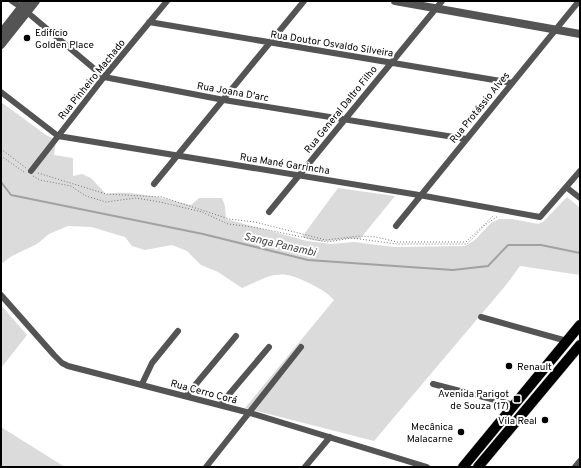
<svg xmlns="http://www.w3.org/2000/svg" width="581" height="468" viewBox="0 0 581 468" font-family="Overpass,sans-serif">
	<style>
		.green { fill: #dbdbdb }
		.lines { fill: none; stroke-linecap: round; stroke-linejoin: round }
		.stream { stroke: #a2a2a2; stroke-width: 2 }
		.primary-casing { stroke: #dbdbdb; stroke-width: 11 }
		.path { stroke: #767676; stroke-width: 1; stroke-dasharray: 1 2; stroke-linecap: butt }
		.minor { stroke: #545454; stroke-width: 6 }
		.tertiary { stroke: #545454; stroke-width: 8 }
		.primary { stroke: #000; stroke-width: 10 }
		.poi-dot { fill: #000; stroke: #fff; stroke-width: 1.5 }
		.labels { text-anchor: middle; stroke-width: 4; stroke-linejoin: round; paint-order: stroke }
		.poi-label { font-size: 10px; fill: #000; stroke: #fff; text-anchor: end }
		.street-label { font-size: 10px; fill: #000; stroke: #fff }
		.water-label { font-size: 11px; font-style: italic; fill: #434343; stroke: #fff }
	</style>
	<rect width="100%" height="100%" fill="#fff"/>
	<path class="green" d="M1,102L46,135L56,140L54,155L73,158V176L82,174L91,178L106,194C129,189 168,199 191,205L199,198H222L225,206L226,219L307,241L331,244L354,242L394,247L465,246L475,240L491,223L499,219H512L538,224L543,222L567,197L580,208V275L520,266L506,285L374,441L245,408L334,300C326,291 318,288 309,283C278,267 270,276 242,288L218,272L201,265L187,251L172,245L145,250L132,246L125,237L91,227L68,226L49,234L37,244L12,256L1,264Z
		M338,188L395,196L360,239C339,237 325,246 302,237Z
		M1,305L27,335L1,368Z
		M1,427L65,467H1Z"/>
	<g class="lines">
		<path class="stream" d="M1,182L11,195L203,234L308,260L453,270L488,266L508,245H541L580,253"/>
		<defs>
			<path id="primary" d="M463,467L580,325
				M478,467L580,345"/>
		</defs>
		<use href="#primary" class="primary-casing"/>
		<path class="path" d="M1,149L26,168
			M1,156L24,172
			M38,173L106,194L162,197L229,219L255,222L326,240L359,236L376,237L397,242H466L494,215
			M33,176L40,180L71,186L86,196L106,202L136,198L160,202L202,212L228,224L253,227L327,242L352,238L397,244H467L485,225L498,216"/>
		<path class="minor" d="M12,1L21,7L104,77L224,100L466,139
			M149,22L512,83
			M1,92L58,136L419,195L540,217L580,171
			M31,171L104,77L167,1
			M154,184L304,1
			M566,187L580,198
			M269,212L442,1
			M396,226L579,1
			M1,295L54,355L62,363L68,366L250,413L427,467
			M481,317L567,341
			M142,384L152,363L178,331
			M433,384L514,405
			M186,396L236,336
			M220,405L269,347
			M206,467L301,347
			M305,467L330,437
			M575,467L580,461"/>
		<path class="tertiary" d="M395,1L580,34
			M1,33L26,1
			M1,45L36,1"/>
		<use href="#primary" class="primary"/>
	</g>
	<g class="poi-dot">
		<circle cx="27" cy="38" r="4"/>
		<circle cx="509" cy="366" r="4"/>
		<rect x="513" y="395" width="8" height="8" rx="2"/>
		<circle cx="545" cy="420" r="4"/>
		<circle cx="461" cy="432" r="4"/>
	</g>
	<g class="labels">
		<g class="poi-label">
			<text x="35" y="36" text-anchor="start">Edifício<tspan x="35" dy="12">Golden Place</tspan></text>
			<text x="517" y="370" text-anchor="start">Renault</text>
			<text x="509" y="397">Avenida Parigot<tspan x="509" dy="12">de Souza (17)</tspan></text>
			<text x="537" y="424">Vila Real</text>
			<text x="453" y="430">Mecânica<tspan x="453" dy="12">Malacarne</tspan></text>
		</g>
		<g class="street-label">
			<text transform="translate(332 43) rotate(9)" y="4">Rua Doutor Osvaldo Silveira</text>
			<text transform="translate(91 79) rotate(-51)" y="4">Rua Pinheiro Machado</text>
			<text transform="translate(233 91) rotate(10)" y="4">Rua Joana D'arc</text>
			<text transform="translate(479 107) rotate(-51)" y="4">Rua Protássio Alves</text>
			<text transform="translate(340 109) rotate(-51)" y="4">Rua General Daltro Filho</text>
			<text transform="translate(285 163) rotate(9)" y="4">Rua Mané Garrincha</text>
			<text transform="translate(204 391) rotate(15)" y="4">Rua Cerro Corá</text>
		</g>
		<g class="water-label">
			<text transform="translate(280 244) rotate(13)" y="4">Sanga Panambi</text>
		</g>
	</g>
	<rect width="581" height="468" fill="none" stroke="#000000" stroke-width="4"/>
</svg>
